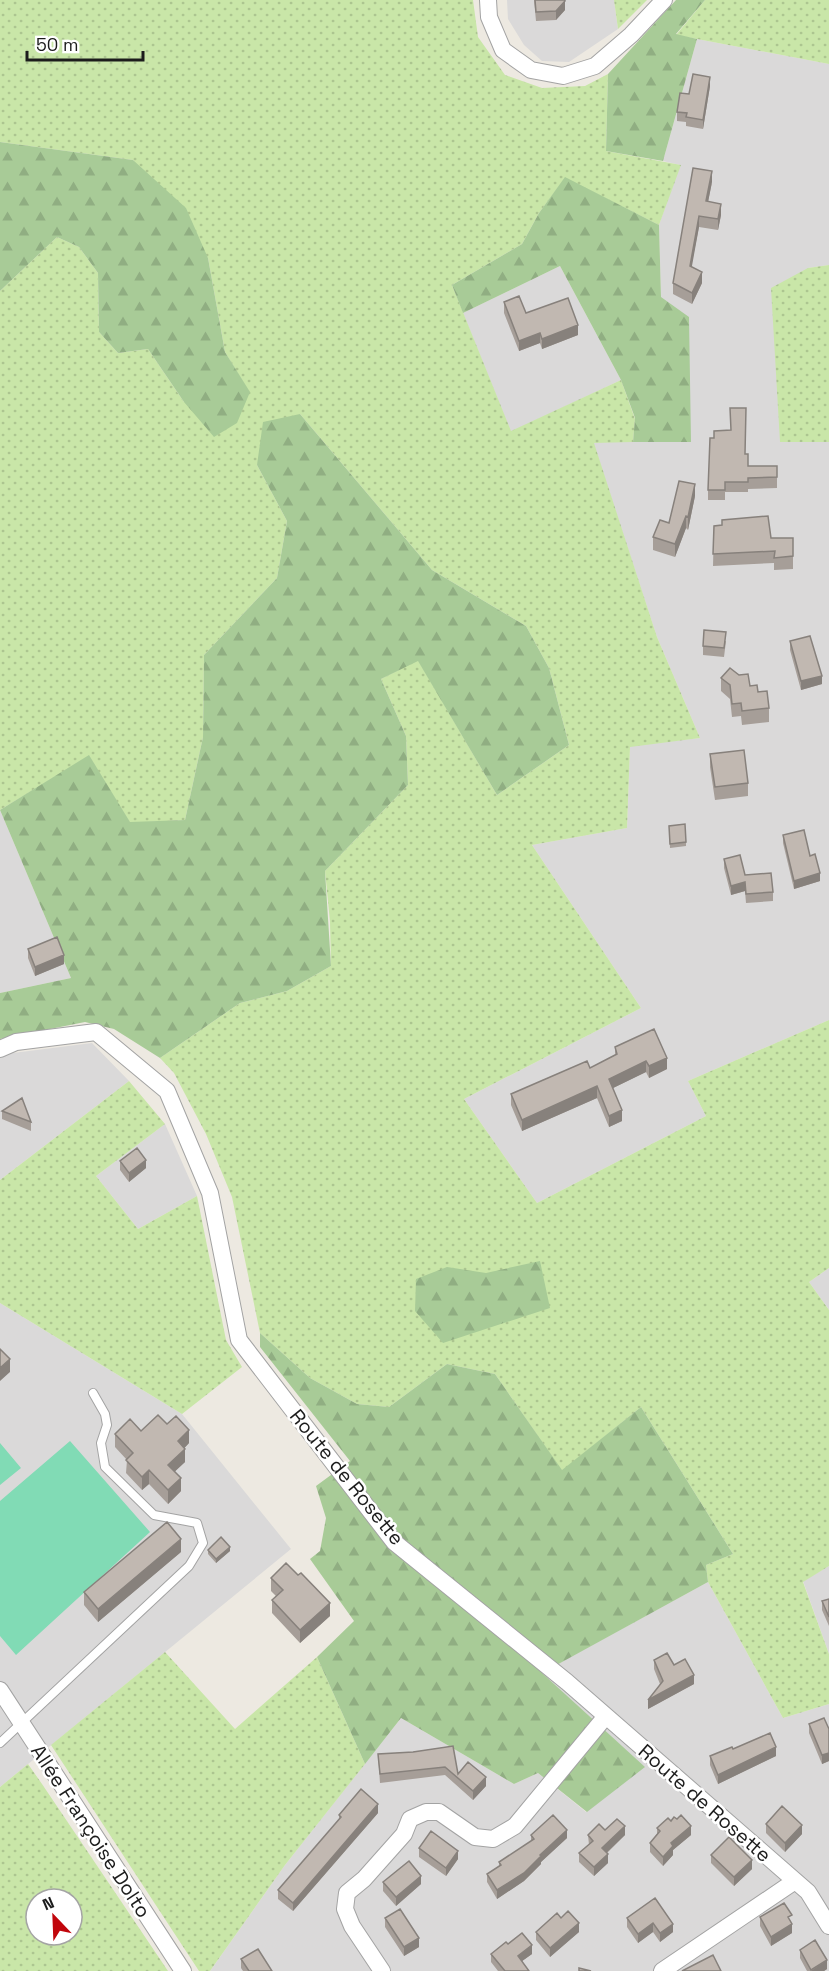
<svg xmlns="http://www.w3.org/2000/svg" width="829" height="1971" viewBox="0 0 829 1971" font-family="'Space Grotesk',sans-serif">
	<style>
		.residential { fill: #dad9d9 }
		.grass { fill: url(#grass-dots); fill-rule: evenodd }
		.forest { fill: url(#forest-firs) }
		.pitch { fill: #81dbb5 }
		.lines { fill: none; stroke-linecap: round; stroke-linejoin: round }
		.service-casing { stroke: #a3a3a3; stroke-width: 10 }
		.minor-casing { stroke: #a3a3a3; stroke-width: 18 }
		.service { stroke: #fff; stroke-width: 8 }
		.minor { stroke: #fff; stroke-width: 16 }
		.wall { fill: #a69e98 }
		.shaded-wall { fill: #87817c }
		.building { fill: #c1b8b1; stroke: #87817c; stroke-width: 1.5 }
		.labels { text-anchor: middle; stroke-width: 5; stroke-linejoin: round; paint-order: stroke }
		.street-label { font-size: 20px; fill: #1c1c1c; stroke: #fff }
	</style>
	<defs>
		<pattern id="grass-dots" width="8" height="8" patternUnits="userSpaceOnUse" patternTransform="scale(1.5)"><rect width="8" height="8" fill="#c9e6a8"/><path d="M2 2h.1M6 6h.1" fill="none" stroke="#acc590" stroke-width="1.8" stroke-linecap="round"/></pattern>
		<pattern id="forest-firs" width="22" height="20" patternUnits="userSpaceOnUse" patternTransform="scale(1.5)"><rect width="22" height="20" fill="#a8cb97"/><path d="M5 1l3.5 6h-7zM16 11l3.5 6h-7z" fill="#90ae82"/></pattern>
	</defs>
	<rect width="100%" height="100%" fill="#ede9e1"/>
	<path class="residential" d="M507,0H614L618,29L569,62L542,61L524,45L508,19Z
		M697,39L829,64V265L808,268L780,441L829,442V1020L688,1081L706,1116L537,1203L464,1099L641,1008L532,845L627,828L630,746L700,738L657,637L593,442H691L661,297L659,225L680,165L663,161Z
		M560,266L621,380L511,432L463,313Z
		M0,810L71,978L0,993Z
		M92,1043L129,1081L0,1180V1058L13,1053Z
		M165,1124L197,1196L138,1229L96,1176Z
		M829,1268V1310L809,1282Z
		M0,1303L182,1414L291,1549L0,1787Z
		M829,1566V1654L803,1581Z
		M708,1582L783,1718L829,1704V1971H210L285,1865L401,1718L514,1784L538,1773L586,1812L644,1767L541,1673Z"/>
	<path class="grass" d="M0,0H473L478,37L505,75L542,88L585,86L608,74L606,151L681,165L659,225L565,178L539,213L522,244L452,285L511,431L621,380L635,419L633,442L594,443L657,637L700,738L630,747L627,828L532,845L641,1008L464,1099L537,1203L706,1116L688,1081L829,1020V1268L809,1282L829,1310V1566L803,1582L829,1654V1704L783,1718L708,1582L706,1565L733,1554L641,1407L562,1471L495,1374L447,1364L389,1407L357,1404L310,1378L260,1333L232,1197L206,1134L174,1073L160,1058L240,1003L287,991L331,966L330,922L325,871L408,785L406,736L381,679L418,660L497,795L569,745L549,668L526,626L432,570L300,414L257,465L287,521L277,578L204,655L203,737L185,820L130,823L89,756L0,810V291L57,237L79,247L98,273L99,332L118,353L148,349L184,402L249,392L225,352L208,258L133,160L0,142Z
		M614,0H647L618,29Z
		M705,0H829V64L676,35Z
		M829,265V442H780L771,288L808,268Z
		M129,1081L165,1124L96,1176L138,1229L197,1196L226,1340L242,1367L182,1414L0,1303V1180Z
		M165,1652L235,1729L317,1657L365,1764L285,1865L210,1971H199L51,1745Z
		M28,1764L42,1784L168,1971H0V1787ZM36,1899H72V1935H36Z"/>
	<path class="forest" d="M676,0H705L676,34L697,39L663,161L606,151L608,74Z
		M0,142L133,160L186,208L208,258L225,352L250,392L237,423L214,437L184,402L148,349L118,353L99,332L98,273L79,247L57,237L0,291Z
		M565,177L659,225L661,297L689,317L691,442H633L635,418L621,380L560,266L463,313L452,285L522,244L539,213Z
		M300,414L432,570L526,626L549,668L569,745L497,795L418,661L381,679L406,736L408,785L325,871L331,966L287,991L240,1003L160,1058L114,1029L85,1022L0,1039V993L71,978L0,810L89,755L130,822L185,820L203,737L204,655L277,578L287,521L257,465L263,422Z
		M540,1261L550,1308L443,1343L415,1311L416,1279L447,1267L486,1273Z
		M260,1333L310,1378L357,1404L389,1407L447,1364L495,1374L562,1470L641,1407L733,1554L706,1565L708,1582L542,1673L645,1767L587,1812L538,1773L514,1784L401,1718L365,1764L317,1657L354,1621L310,1559L320,1551L326,1518L316,1486L350,1461L260,1347Z"/>
	<path class="pitch" d="M70,1441L150,1532L16,1655L0,1636V1501Z
		M0,1443L21,1468L0,1485Z"/>
	<g class="lines">
		<defs>
			<path id="service" d="M0,1743L189,1566L203,1543L197,1523L154,1515L105,1467L101,1443L107,1425L105,1414L93,1393"/>
			<path id="minor" d="M488,0L489,17L503,50L531,70L563,76L595,66L631,35L664,0
				M0,1049L16,1042L96,1032L167,1091L210,1193L239,1340L394,1542L567,1682L808,1892L829,1926
				M0,1690L183,1971
				M382,1971L352,1926L345,1909L347,1893L364,1879L404,1834L410,1819L426,1812H439L475,1837L493,1839L515,1826L606,1716
				M662,1971L795,1881"/>
		</defs>
		<use href="#service" class="service-casing"/>
		<use href="#minor" class="minor-casing"/>
		<use href="#service" class="service"/>
		<use href="#minor" class="minor"/>
	</g>
	<path class="wall" d="M534,0H565V10L556,20L536,21Z
		M710,86L703,129L686,126V122L677,121V112L689,94Z
		M712,182L708,202L721,215L718,230L699,227L691,267L702,283L692,304L673,294V283Z
		M504,302L526,313L578,335L542,349L540,343L519,351L504,313Z
		M714,438L745,454L748,466H777V488L748,489V492H725V500H708V490Z
		M695,496L688,530L686,528L675,557L653,550V537Z
		M722,520L771,538H793V569L774,570V563L713,566L714,526L722,525Z
		M726,641L724,657L703,655V646Z
		M790,641L822,684L801,690L790,650Z
		M721,678L750,686L758,692L769,708V722L742,725L741,716L732,717L730,699L721,691Z
		M710,754L748,783V796L715,800L710,767Z
		M669,826L686,842V846L670,848Z
		M783,835L810,856L820,881L794,889L783,843Z
		M724,859L745,875L773,892V901L746,903L745,891L731,895L724,868Z
		M28,949L64,964L35,976L28,958Z
		M615,1047L667,1069L649,1078L646,1072L613,1088L622,1121L609,1127L597,1098L522,1131L511,1105V1094L590,1068L615,1055Z
		M2,1111L31,1122V1131L2,1119Z
		M120,1161L146,1168L129,1182L120,1170Z
		M167,1424L189,1443L184,1448L185,1462L175,1471L181,1491L168,1504L149,1484L142,1490L126,1473L127,1460L115,1447V1434L141,1431Z
		M208,1550L230,1551L216,1563L208,1554Z
		M181,1552L98,1622L84,1605V1592Z
		M271,1578L330,1616L300,1643L272,1613V1600L276,1596L271,1591Z
		M829,1599V1626L822,1610V1601Z
		M654,1660L674,1665L694,1684L648,1709L660,1684L654,1669Z
		M809,1724L829,1729V1761L822,1764L809,1733Z
		M453,1746L458,1774L486,1786L473,1800L445,1775L380,1783L378,1754L413,1752Z
		M733,1749L776,1756L718,1784L710,1765V1756Z
		M378,1813L293,1911L278,1899V1890L339,1820V1815Z
		M766,1824L802,1834L785,1852L766,1833Z
		M657,1828L691,1835L673,1850V1855L663,1866L650,1852V1843L657,1834Z
		M605,1830L625,1835L607,1853L608,1863L594,1876L579,1862V1853L589,1845L588,1835Z
		M531,1835L567,1838L541,1862V1864L524,1881L497,1899L487,1882V1874L499,1867V1862L531,1842Z
		M419,1848L458,1859L446,1876L419,1857Z
		M711,1855L752,1869L734,1886L711,1863Z
		M383,1882L421,1884L396,1906L383,1891Z
		M760,1917L792,1924V1933L771,1946L760,1926Z
		M385,1918L419,1947L404,1956L385,1927Z
		M561,1918L579,1932L550,1957L536,1940V1932Z
		M627,1918L673,1924V1932L660,1942L653,1932L638,1943L627,1927Z
		M508,1944L532,1954L522,1961L529,1971H498L491,1962V1954Z
		M800,1950L827,1969L824,1971H807L800,1958Z
		M241,1959L272,1971H243L241,1968Z"/>
	<path class="shaded-wall" d="M565,1V10L556,20V11Z
		M710,77V86L703,129V120Z
		M712,171V182L706,212V201Z
		M721,204V215L718,230V219Z
		M699,216V227L690,277V266Z
		M702,272V283L692,304V293Z
		M578,325V335L542,349V339Z
		M540,333V343L519,351V341Z
		M695,484V496L688,530V517Z
		M686,516V528L675,557V544Z
		M822,676V684L801,690V681Z
		M820,873V881L794,889V881Z
		M745,882V891L731,895V886Z
		M64,955V964L35,976V967Z
		M667,1058V1069L649,1078V1066Z
		M646,1061V1072L609,1090V1079Z
		M597,1086V1098L522,1131V1120Z
		M622,1110V1121L609,1127V1116Z
		M146,1160V1168L129,1182V1173Z
		M10,1359V1372L0,1381V1368Z
		M189,1430V1443L178,1455V1441Z
		M185,1449V1462L168,1478V1465Z
		M149,1470V1484L142,1490V1477Z
		M181,1478V1491L168,1504V1490Z
		M181,1539V1552L98,1622V1609Z
		M230,1547V1551L216,1563V1559Z
		M330,1603V1616L300,1643V1630Z
		M694,1675V1684L648,1709V1700Z
		M776,1747V1756L718,1784V1775Z
		M829,1753V1761L822,1764V1755Z
		M486,1777V1786L473,1800V1791Z
		M378,1804V1813L293,1911V1903Z
		M802,1825V1834L785,1852V1843Z
		M625,1826V1835L602,1857V1848Z
		M691,1826V1835L673,1850V1855L663,1866V1857L671,1843Z
		M567,1830V1838L541,1862V1864L524,1881L497,1899V1890L540,1855Z
		M458,1851V1859L446,1876V1868Z
		M608,1854V1863L594,1876V1867Z
		M752,1860V1869L734,1886V1877Z
		M421,1876V1884L396,1906V1897Z
		M579,1923V1932L550,1957V1948Z
		M653,1923V1932L638,1943V1934Z
		M673,1924V1932L660,1942V1933Z
		M792,1924V1933L771,1946V1937Z
		M419,1938V1947L404,1956V1947Z
		M532,1945V1954L518,1964V1956Z
		M827,1960V1969L824,1971H811Z"/>
	<path class="building" d="M535,0H565V1L556,11L536,12Z
		M693,74L710,77L703,120L686,117L687,113L677,112L680,93L689,94Z
		M693,168L712,171L706,201L721,204L718,219L699,216L690,266L702,272L692,293L673,283Z
		M519,296L526,313L568,298L578,325L542,339L540,333L519,341L504,302Z
		M730,408H746L745,454H748V466H777V477L748,478V482H725V490H708L710,438H714V431L731,430Z
		M679,481L695,484L688,517L686,516L675,544L653,537L660,520L669,523Z
		M768,516L771,538H793V556L774,558L775,551L713,554L714,526L722,525V520Z
		M704,630L726,632L724,648L703,646Z
		M810,636L822,676L801,681L790,641Z
		M730,668L739,675L748,674L750,686L757,685L758,692L767,691L769,708L742,711L741,703L732,704L730,685L721,678Z
		M744,750L748,783L715,787L710,754Z
		M685,824L686,842L670,844L669,826Z
		M804,830L810,856L815,854L820,873L794,881L783,835Z
		M740,855L745,875L771,873L773,892L746,894L745,882L731,886L724,859Z
		M57,937L64,955L35,967L28,949Z
		M654,1029L667,1058L649,1066L646,1061L609,1079L622,1110L609,1116L597,1086L522,1120L511,1094L587,1061L590,1068L617,1054L615,1047Z
		M22,1098L31,1122L2,1111Z
		M137,1148L146,1160L129,1173L120,1161Z
		M0,1349L10,1359L0,1368Z
		M158,1415L167,1424L176,1416L189,1430L178,1441L185,1449L168,1465L181,1478L168,1490L149,1470L142,1477L126,1460L133,1453L115,1434L130,1419L141,1431Z
		M167,1522L181,1539L98,1609L84,1592Z
		M221,1537L230,1547L216,1559L208,1550Z
		M286,1563L298,1575L301,1573L330,1603L300,1630L272,1600L283,1590L271,1578Z
		M829,1599V1617L822,1601Z
		M667,1653L674,1665L685,1659L694,1675L648,1700L663,1681L654,1660Z
		M824,1718L829,1729V1753L822,1755L809,1724Z
		M770,1733L776,1747L718,1775L710,1756L732,1747L733,1749Z
		M453,1746L458,1774L468,1762L486,1777L473,1791L445,1767L380,1774L378,1754L413,1752Z
		M361,1789L378,1804L293,1903L278,1890L341,1817L339,1815Z
		M782,1806L802,1825L785,1843L766,1824Z
		M553,1815L567,1830L540,1855L541,1856L524,1873L497,1890L487,1874L501,1865L499,1862L534,1839L531,1835Z
		M681,1815L691,1826L671,1843L673,1846L663,1857L650,1843L660,1831L657,1828L668,1818L671,1821L674,1817L677,1819Z
		M617,1819L625,1826L602,1848L608,1854L594,1867L579,1853L593,1841L588,1835L599,1824L605,1830Z
		M431,1831L458,1851L446,1868L419,1848Z
		M729,1837L752,1860L734,1877L711,1855Z
		M409,1861L421,1876L396,1897L383,1882Z
		M655,1898L673,1924L660,1933L653,1923L638,1934L627,1918Z
		M784,1903L792,1915L788,1917L792,1924L771,1937L760,1917Z
		M400,1909L419,1938L404,1947L385,1918Z
		M568,1911L579,1923L550,1948L536,1932L557,1913L561,1918Z
		M522,1933L532,1945L518,1956L529,1971H505L491,1954L506,1942L508,1944Z
		M815,1940L827,1960L811,1970L800,1950Z
		M258,1949L272,1971H249L241,1959Z
		M713,1955L721,1971H682Z
		M579,1968L591,1971H579Z"/>
	<g class="labels">
		<g class="street-label">
			<text transform="translate(347 1477) rotate(51)" y="7">Route de Rosette</text>
			<text transform="translate(705 1803) rotate(41)" y="7">Route de Rosette</text>
			<text transform="translate(91 1831) rotate(57)" y="7">Allée Françoise Dolto</text>
		</g>
	</g>
	<g transform="translate(54 1917) rotate(337)"><circle r="28" fill="#ffffff" stroke="#a4a4a4" stroke-width="1.5"/>
	<path d="M0-4.5L10 22L0 15L-10 22Z" fill="#c1060c"/>
	<text y="-9" font-size="16" font-weight="bold" text-anchor="middle" fill="#1c1c1c">N</text>
	</g>
	<path d="M27 51v9h116v-9" fill="none" stroke="#1c1c1c" stroke-width="3"/>
	<text x="36" y="51" font-size="18" fill="#1c1c1c" stroke="#ffffff" stroke-width="4.5" paint-order="stroke">50 m</text>
</svg>
